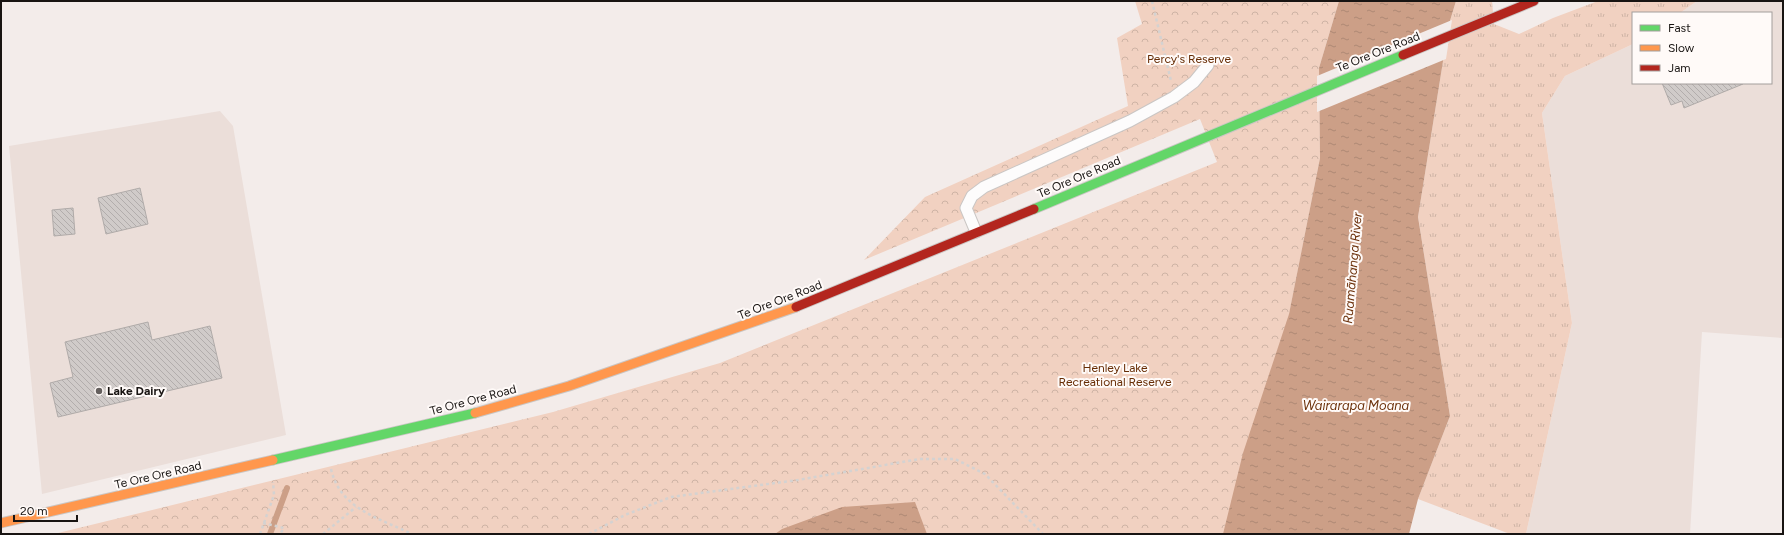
<svg xmlns="http://www.w3.org/2000/svg" width="1784" height="535" viewBox="0 0 1784 535" font-family="Figtree,sans-serif">
	<style>
		.built { fill: #ebded9 }
		.grass { fill: url(#grass-tufts) }
		.park { fill: url(#park-crowns) }
		.water { fill: url(#water-ripples) }
		.pier { fill: #f3ecea }
		.lines { fill: none; stroke-linecap: round; stroke-linejoin: round }
		.stream { stroke: #cc9f87; stroke-width: 6 }
		.building { fill: url(#building-back-hatch); stroke: #b0aba9 }
		.lane-casing { stroke: #cac6c4; stroke-width: 13 }
		.fast-casing { stroke: #cac6c4; stroke-width: 11 }
		.slow-casing { stroke: #cac6c4; stroke-width: 11 }
		.jam-casing { stroke: #cac6c4; stroke-width: 11 }
		.path { stroke: #d4d2d1; stroke-width: 2.5; stroke-dasharray: 3 3; stroke-linecap: butt }
		.lane { stroke: #fdfcfc; stroke-width: 11 }
		.fast { stroke: #63d668; stroke-width: 9 }
		.slow { stroke: #ff974d; stroke-width: 9 }
		.jam { stroke: #b3261e; stroke-width: 9 }
		.poi-dot { fill: #65605e; stroke: #fffaf8; stroke-width: 1.5 }
		.labels { text-anchor: middle; stroke-width: 4; stroke-linejoin: round; paint-order: stroke }
		.street-label { font-size: 12px; fill: #181412; stroke: #fffaf8 }
		.park-label { font-size: 12px; fill: #672d05; stroke: #fffaf8 }
		.poi-label { font-size: 12px; font-weight: bold; fill: #181412; stroke: #fffaf8; text-anchor: start }
		.water-label { font-size: 13px; font-style: italic; fill: #6c310b; stroke: #fffaf8 }
	</style>
	<defs>
		<pattern id="grass-tufts" width="24" height="20" patternUnits="userSpaceOnUse"><rect width="24" height="20" fill="#f1d1c1"/><path d="M3 7l-1-3M5 7V3M7 7l1-3M15 17l-1-3M17 17v-4M19 17l1-3" fill="none" stroke="#ceb3a5"/></pattern>
		<pattern id="park-crowns" width="20" height="18" patternUnits="userSpaceOnUse"><rect width="20" height="18" fill="#f1d1c1"/><path d="M2 6a3 3 0 1 1 6 0M12 15a3 3 0 1 1 6 0" fill="none" stroke="#ceb3a5"/></pattern>
		<pattern id="water-ripples" width="26" height="14" patternUnits="userSpaceOnUse"><rect width="26" height="14" fill="#cc9f87"/><path d="M2 4q2-2 4 0t4 0M15 11q2-2 4 0t4 0" fill="none" stroke="#ae8874"/></pattern>
		<pattern id="building-back-hatch" width="6" height="6" patternUnits="userSpaceOnUse"><rect width="6" height="6" fill="#d0cbc9"/><path d="M-1 5l2 2M0 0l6 6M5-1l2 2" fill="none" stroke="#b2adac"/></pattern>
	</defs>
	<rect width="100%" height="100%" fill="#f3ecea"/>
	<path class="built" d="M1697,1H1783V338L1702,332L1690,534H1526L1572,323L1542,113L1565,76L1633,44V83H1771V13H1680Z
		M220,111L233,126L286,435L42,494L9,146Z"/>
	<path class="grass" d="M1456,1H1492L1494,24L1519,34L1553,18L1598,1H1697L1680,13H1633V44L1565,76L1542,113L1572,323L1526,534H1510L1418,499L1450,416L1418,217L1449,24Z"/>
	<path class="park" d="M1135,1H1339L1319,68L1320,158L1265,436L1231,534H54L553,412L720,363L1217,162L1200,119L864,260L925,197L1128,106L1117,38L1142,24Z"/>
	<path class="water" d="M1339,1H1456L1449,24L1418,217L1450,416L1418,499L1409,534H1223L1243,453L1289,314L1320,158L1319,68Z
		M915,502L927,534H775L782,529L842,507Z"/>
	<path class="pier" d="M1452,20L1446,59L1317,112V76Z"/>
	<g class="lines">
		<path class="stream" d="M270,534L287,488"/>
	</g>
	<path class="building" d="M1662,83H1743V84L1684,108L1682,101L1671,105Z
		M140,188L148,224L106,234L98,198Z
		M73,208L75,234L54,236L52,210Z
		M148,322L152,340L210,326L222,378L58,417L50,383L73,377L65,342Z"/>
	<g class="lines">
		<defs>
			<path id="lane" d="M976,232L966,208L972,196L984,187L1130,121L1174,97L1194,82L1208,65"/>
			<path id="fast" d="M1034,209L1403,55
				M273,460L475,413"/>
			<path id="slow" d="M475,413L569,386L796,307
				M1,523L273,460"/>
			<path id="jam" d="M1403,55L1534,1
				M796,307L1034,209"/>
		</defs>
		<use href="#lane" class="lane-casing"/>
		<use href="#fast" class="fast-casing"/>
		<use href="#slow" class="slow-casing"/>
		<use href="#jam" class="jam-casing"/>
		<path class="path" d="M1152,1L1171,81
			M331,469C340,509 379,518 412,534
			M263,523L284,528L280,534
			M260,534L274,495L273,482
			M323,534L356,507
			M589,534L625,515L671,497L798,480L920,459H955L985,474L1043,534"/>
		<use href="#lane" class="lane"/>
		<use href="#fast" class="fast"/>
		<use href="#slow" class="slow"/>
		<use href="#jam" class="jam"/>
	</g>
	<circle class="poi-dot" cx="99" cy="391" r="4"/>
	<g class="labels">
		<g class="street-label">
			<text transform="translate(1378 52) rotate(-22)" y="4">Te Ore Ore Road</text>
			<text transform="translate(1079 177) rotate(-23)" y="4">Te Ore Ore Road</text>
			<text transform="translate(780 300) rotate(-21)" y="4">Te Ore Ore Road</text>
			<text transform="translate(473 400) rotate(-15)" y="4">Te Ore Ore Road</text>
			<text transform="translate(158 475) rotate(-13)" y="4">Te Ore Ore Road</text>
		</g>
		<g class="park-label">
			<text x="1189" y="63">Percy's Reserve</text>
			<text x="1115" y="372">Henley Lake<tspan x="1115" dy="14">Recreational Reserve</tspan></text>
		</g>
		<g class="poi-label">
			<text x="107" y="395">Lake Dairy</text>
		</g>
		<g class="water-label">
			<text transform="translate(1352 268) rotate(-85)" y="5">Ruamāhanga River</text>
			<text x="1356" y="410">Wairarapa Moana</text>
		</g>
	</g>
	<rect width="1784" height="535" fill="none" stroke="#181412" stroke-width="4"/>
	<rect x="1632" y="12" width="140" height="72" fill="#fffaf8" stroke="#a39e9c"/>
	<rect x="1640" y="25" width="20" height="6" fill="#63d668" stroke="#a39e9c"/>
	<text x="1668" y="32" font-size="12" fill="#181412">Fast</text>
	<rect x="1640" y="45" width="20" height="6" fill="#ff974d" stroke="#a39e9c"/>
	<text x="1668" y="52" font-size="12" fill="#181412">Slow</text>
	<rect x="1640" y="65" width="20" height="6" fill="#b3261e" stroke="#a39e9c"/>
	<text x="1668" y="72" font-size="12" fill="#181412">Jam</text>
	<path d="M14 515v6h63v-6" fill="none" stroke="#181412" stroke-width="2"/>
	<text x="20" y="515" font-size="12" fill="#181412" stroke="#fffaf8" stroke-width="3" paint-order="stroke">20 m</text>
</svg>
